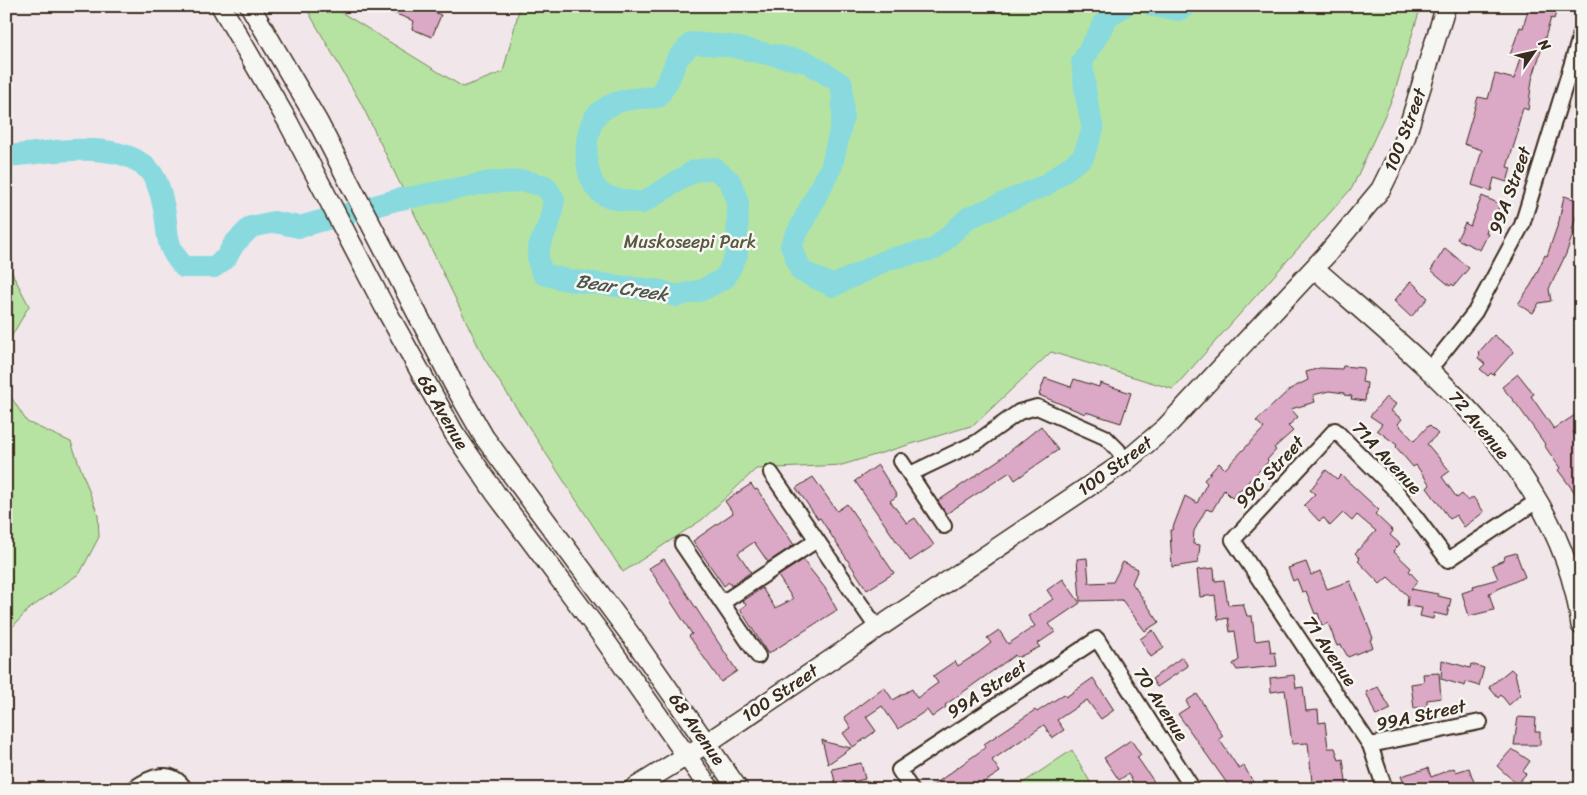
<svg xmlns="http://www.w3.org/2000/svg" width="1587" height="795" viewBox="0 0 1587 795" font-family="Sriracha,sans-serif">
	<style>
		.green { fill: #b6e3a1; stroke: #788660 }
		.lines { fill: none; stroke-linecap: round; stroke-linejoin: round }
		.river { stroke: #88dadf; stroke-width: 22 }
		.building { fill: #dba8c6; stroke: #3b2a1e }
		.street-casing { stroke: #3b2a1e; stroke-width: 18 }
		.secondary-casing { stroke: #3b2a1e; stroke-width: 22 }
		.street { stroke: #f6f6f2; stroke-width: 14 }
		.secondary { stroke: #f6f6f2; stroke-width: 19 }
		.labels { text-anchor: middle; stroke-width: 5; stroke-linejoin: round; paint-order: stroke }
		.street-label { font-size: 18px; fill: #3b2a1e; stroke: #f6f6f2 }
		.park-label { font-size: 18px; fill: #5a583f; stroke: #f6f6f2 }
		.water-label { font-size: 19px; font-style: italic; fill: #4e564e; stroke: #f6f6f2 }
	</style>
	<rect width="100%" height="100%" fill="#f1e6e9"/>
	<filter id="ink" filterUnits="userSpaceOnUse"><feTurbulence type="fractalNoise" baseFrequency=".02" numOctaves="2"/><feDisplacementMap in="SourceGraphic" scale="10" xChannelSelector="R" yChannelSelector="G"/><feConvolveMatrix kernelMatrix="1 2 1 2 8 2 1 2 1" color-interpolation-filters="sRGB"/></filter>
	<g filter="url(#ink)">
		<path class="green" d="M305,6H331L463,87L503,72L520,6H1421L1393,97L1352,188L1173,389L1051,352L974,425L842,465L756,469L703,519L623,572L484,358L362,105Z
			M6,261L29,306L6,346Z
			M6,389L27,422L71,442L98,515L99,537L80,573L29,609L6,634Z
			M1072,750L1094,789H1014Z"/>
		<g class="lines">
			<path class="river" d="M1153,6L1179,10L1186,6
				M6,156C46,153 117,138 148,169C156,177 161,193 163,204C170,232 162,243 184,267H214L226,258L234,244L251,227L274,222L299,227L396,200L491,182L524,181L545,186L554,199C552,207 552,215 549,223C541,244 532,251 543,274L567,280L661,291L676,296L702,290L725,278L737,254L738,202L730,181L714,168L694,171L642,203C630,201 615,200 604,195C582,184 581,127 600,112C617,98 637,98 658,97L669,79L677,59L692,43L729,46L807,62L842,84L843,117L832,165L791,245L801,271L833,286L889,259L935,249L968,218L1046,185L1083,157L1093,129L1086,96L1082,62L1108,17L1124,6"/>
		</g>
		<path class="building" d="M433,6L431,11L441,15L432,37L412,29L414,21L378,7Z
			M1529,6H1558L1554,19L1551,18L1532,80L1528,110L1523,108L1517,129H1519L1507,167L1511,168L1507,182L1494,178L1491,191L1472,185L1482,150L1464,144L1478,97L1488,99L1495,74L1514,79L1520,58L1510,55L1520,27L1523,28Z
			M1482,196L1500,204L1496,216L1493,215L1486,233L1488,234L1480,250L1457,239L1465,223L1470,226Z
			M1564,196L1581,201L1572,230L1574,231L1566,254L1549,289L1551,301L1539,303L1533,313L1518,304L1531,285L1545,255L1547,256L1559,221Z
			M1445,248L1469,268L1454,286L1452,284L1450,286L1431,270Z
			M1411,281L1428,298L1411,317L1394,301Z
			M1494,335L1514,351L1493,375L1491,373L1488,376L1480,369L1485,364L1478,358L1480,355L1478,353Z
			M1343,366L1364,368L1362,382L1367,383L1365,401L1351,399L1352,396L1344,395V393L1329,391L1313,395L1315,402L1291,409L1298,417L1288,426L1293,431L1274,448L1276,450L1267,460L1269,461L1232,498L1224,490L1212,511L1206,509L1194,531L1193,544L1200,545L1198,563L1172,567L1170,530H1172L1185,496L1197,503L1207,483L1204,480L1219,463L1225,469L1264,428L1256,421L1290,389L1308,380L1306,372L1320,368L1342,369Z
			M1518,374L1534,394L1531,396L1554,429L1581,411V427L1573,432L1581,444V501L1558,470L1560,468L1544,445L1545,444L1518,406L1502,387Z
			M1045,378L1071,387L1074,379L1099,387L1100,383L1131,393L1121,423L1086,412L1085,414L1039,395Z
			M1386,397L1396,404L1391,411L1402,419L1398,424L1414,441L1429,425L1438,434L1427,444L1450,471L1442,477L1457,498L1462,494L1468,501L1473,497L1484,512L1464,527L1456,515L1450,519L1427,488L1430,485L1416,465L1413,467L1396,447L1397,445L1377,430L1382,424L1370,416Z
			M1041,426L1058,450L1015,480L1010,472L946,514L938,501L1000,459Z
			M878,465L897,496L890,501L907,523L915,518L934,545L910,561L855,481Z
			M1326,470L1337,479L1341,475L1379,510L1375,514L1393,531L1390,535L1400,544L1393,551L1411,568L1409,571L1418,581L1411,589L1438,594V596L1451,599L1447,616L1434,613L1433,619L1420,616L1422,608L1407,606L1408,596L1388,577L1380,584L1358,561L1360,559L1355,553L1376,531L1357,515L1352,521L1343,513L1330,526L1324,518L1319,521L1304,505L1315,494L1310,490Z
			M813,477L837,511L847,504L894,573L867,590L820,518L818,519L796,488Z
			M751,484L755,490L757,489L794,545L768,562L754,542L738,553L751,572L731,586L729,582L724,586L693,541L733,513L725,501Z
			M1516,553L1525,577L1489,593L1494,610L1469,616L1462,593L1474,589L1473,586L1498,579L1492,565L1504,560L1505,556Z
			M1087,558L1089,583L1113,582L1123,562L1138,569L1132,583L1159,622L1145,631L1122,600L1080,601L1077,559Z
			M664,559L737,671L721,682L689,636L692,634L649,568Z
			M803,560L825,588L837,610L768,654L740,609L746,605L743,601L762,588L775,608L793,599L778,576Z
			M1306,562L1311,575L1320,571L1327,589L1350,581L1373,638L1370,640L1373,647L1348,657L1341,645L1337,646L1328,623L1322,626L1318,613L1315,614L1306,591L1302,592L1297,579L1293,581L1288,568Z
			M1214,568L1215,581L1224,580L1228,605L1243,604L1247,616H1252L1255,641L1269,639L1271,653L1275,652L1277,666L1237,670L1233,664L1239,660L1235,631L1230,632L1228,618L1218,620L1215,595L1200,597L1197,570Z
			M1063,579L1080,603L1049,624L1055,632L1037,644L1040,647L1017,658L1015,655L945,705L946,707L932,717L927,710L898,729L882,706L866,717L876,731L853,747L843,733L851,728L844,717L884,687L893,700L912,689L917,698L938,683L933,676L955,661L958,666L978,653L991,643L987,638L999,630L1008,644L1035,626L1028,616L1053,599L1047,590Z
			M1153,630L1164,648L1151,657L1140,639Z
			M1182,657L1188,666L1157,687L1152,679Z
			M1442,660L1470,668L1471,664L1484,668L1479,686L1466,682L1465,686L1441,679Z
			M1511,669L1515,673L1520,695L1509,705L1501,695L1498,698L1489,687Z
			M1439,673L1441,698L1427,700V707L1414,708L1411,684L1424,682L1423,674Z
			M1294,675L1296,688L1303,687L1306,711L1318,710L1319,723L1325,722L1328,748H1335L1339,760L1343,759L1347,789H1328L1327,781L1312,782L1308,743L1292,744L1285,690L1271,692L1270,678Z
			M1093,678L1114,710L1101,719L1087,700L1057,720L1064,730L1052,738L1044,725L992,760L1000,772L974,789H928L986,747L984,744L1035,710L1037,712L1064,694L1066,697Z
			M1378,687L1391,709L1376,716L1366,692Z
			M1197,694L1223,736L1219,739L1239,769L1244,766L1257,789H1231L1178,714L1189,707L1186,701Z
			M1518,717L1536,718L1535,732H1540V745H1514Z
			M822,740L829,743L851,748L828,764Z
			M1131,740L1141,755L1137,757L1159,789H1138L1128,774L1119,780L1104,758Z
			M1512,749L1530,761L1523,771L1526,774L1517,784L1497,766Z
			M861,763L865,779L836,786L832,769Z
			M1428,768L1431,777L1454,768L1456,772L1469,768L1475,785L1464,789L1460,785L1451,789H1406L1401,776Z"/>
		<g class="lines">
			<defs>
				<path id="street" d="M1429,370L1475,312L1522,225L1581,34
					M901,461L944,526
					M771,473L877,628
					M910,474L977,442L1019,412L1037,407L1105,437L1118,450L1125,462
					M682,544L758,656
					M722,603L817,540
					M1370,745L1480,722
					M133,789C150,777 171,767 185,789
					M911,789L899,770L1097,639L1193,789
					M1385,789L1370,745L1233,540L1335,430L1396,491L1448,560L1537,501"/>
				<path id="secondary" d="M221,6L288,122L384,306L454,433L496,494L597,629L710,789
					M250,6L318,122L453,383L484,437L635,641L738,789
					M1314,268C1424,365 1562,469 1581,625
					M633,789L707,743L1125,462L1166,427L1328,253L1381,189L1404,142L1446,6"/>
			</defs>
			<use href="#street" class="street-casing"/>
			<use href="#secondary" class="secondary-casing"/>
			<use href="#street" class="street"/>
			<use href="#secondary" class="secondary"/>
		</g>
	</g>
	<g class="labels">
		<g class="street-label">
			<text transform="translate(1405 130) rotate(-69)" y="6">100 Street</text>
			<text transform="translate(1510 190) rotate(-70)" y="6">99A Street</text>
			<text transform="translate(443 412) rotate(60)" y="6">68 Avenue</text>
			<text transform="translate(1479 425) rotate(50)" y="6">72 Avenue</text>
			<text transform="translate(1387 458) rotate(47)" y="6">71A Avenue</text>
			<text transform="translate(1115 466) rotate(-36)" y="6">100 Street</text>
			<text transform="translate(1270 472) rotate(-47)" y="6">99C Street</text>
			<text transform="translate(1330 651) rotate(56)" y="6">71 Avenue</text>
			<text transform="translate(987 689) rotate(-33)" y="6">99A Street</text>
			<text transform="translate(780 693) rotate(-34)" y="6">100 Street</text>
			<text transform="translate(1161 704) rotate(57)" y="6">70 Avenue</text>
			<text transform="translate(1421 715) rotate(-12)" y="6">99A Street</text>
			<text transform="translate(697 729) rotate(55)" y="6">68 Avenue</text>
		</g>
		<g class="park-label">
			<text x="690" y="248">Muskoseepi Park</text>
		</g>
		<g class="water-label">
			<text transform="translate(622 287) rotate(9)" y="7">Bear Creek</text>
		</g>
	</g>
	<rect width="1587" height="795" fill="none" stroke="#f6f6f2" stroke-width="25"/>
	<rect x="12" y="12" width="1562" height="770" fill="none" stroke="#3b2a1e" stroke-width="2" filter="url(#ink)"/>
	<g transform="translate(1534 52) rotate(56)" stroke="#f6f6f2" stroke-width="4" paint-order="stroke">
	<path d="M0-4L9 19L0 12L-9 19Z" fill="#3b2a1e"/>
	<text y="-8" font-size="14" font-weight="bold" text-anchor="middle" fill="#3b2a1e">N</text>
	</g>
</svg>
